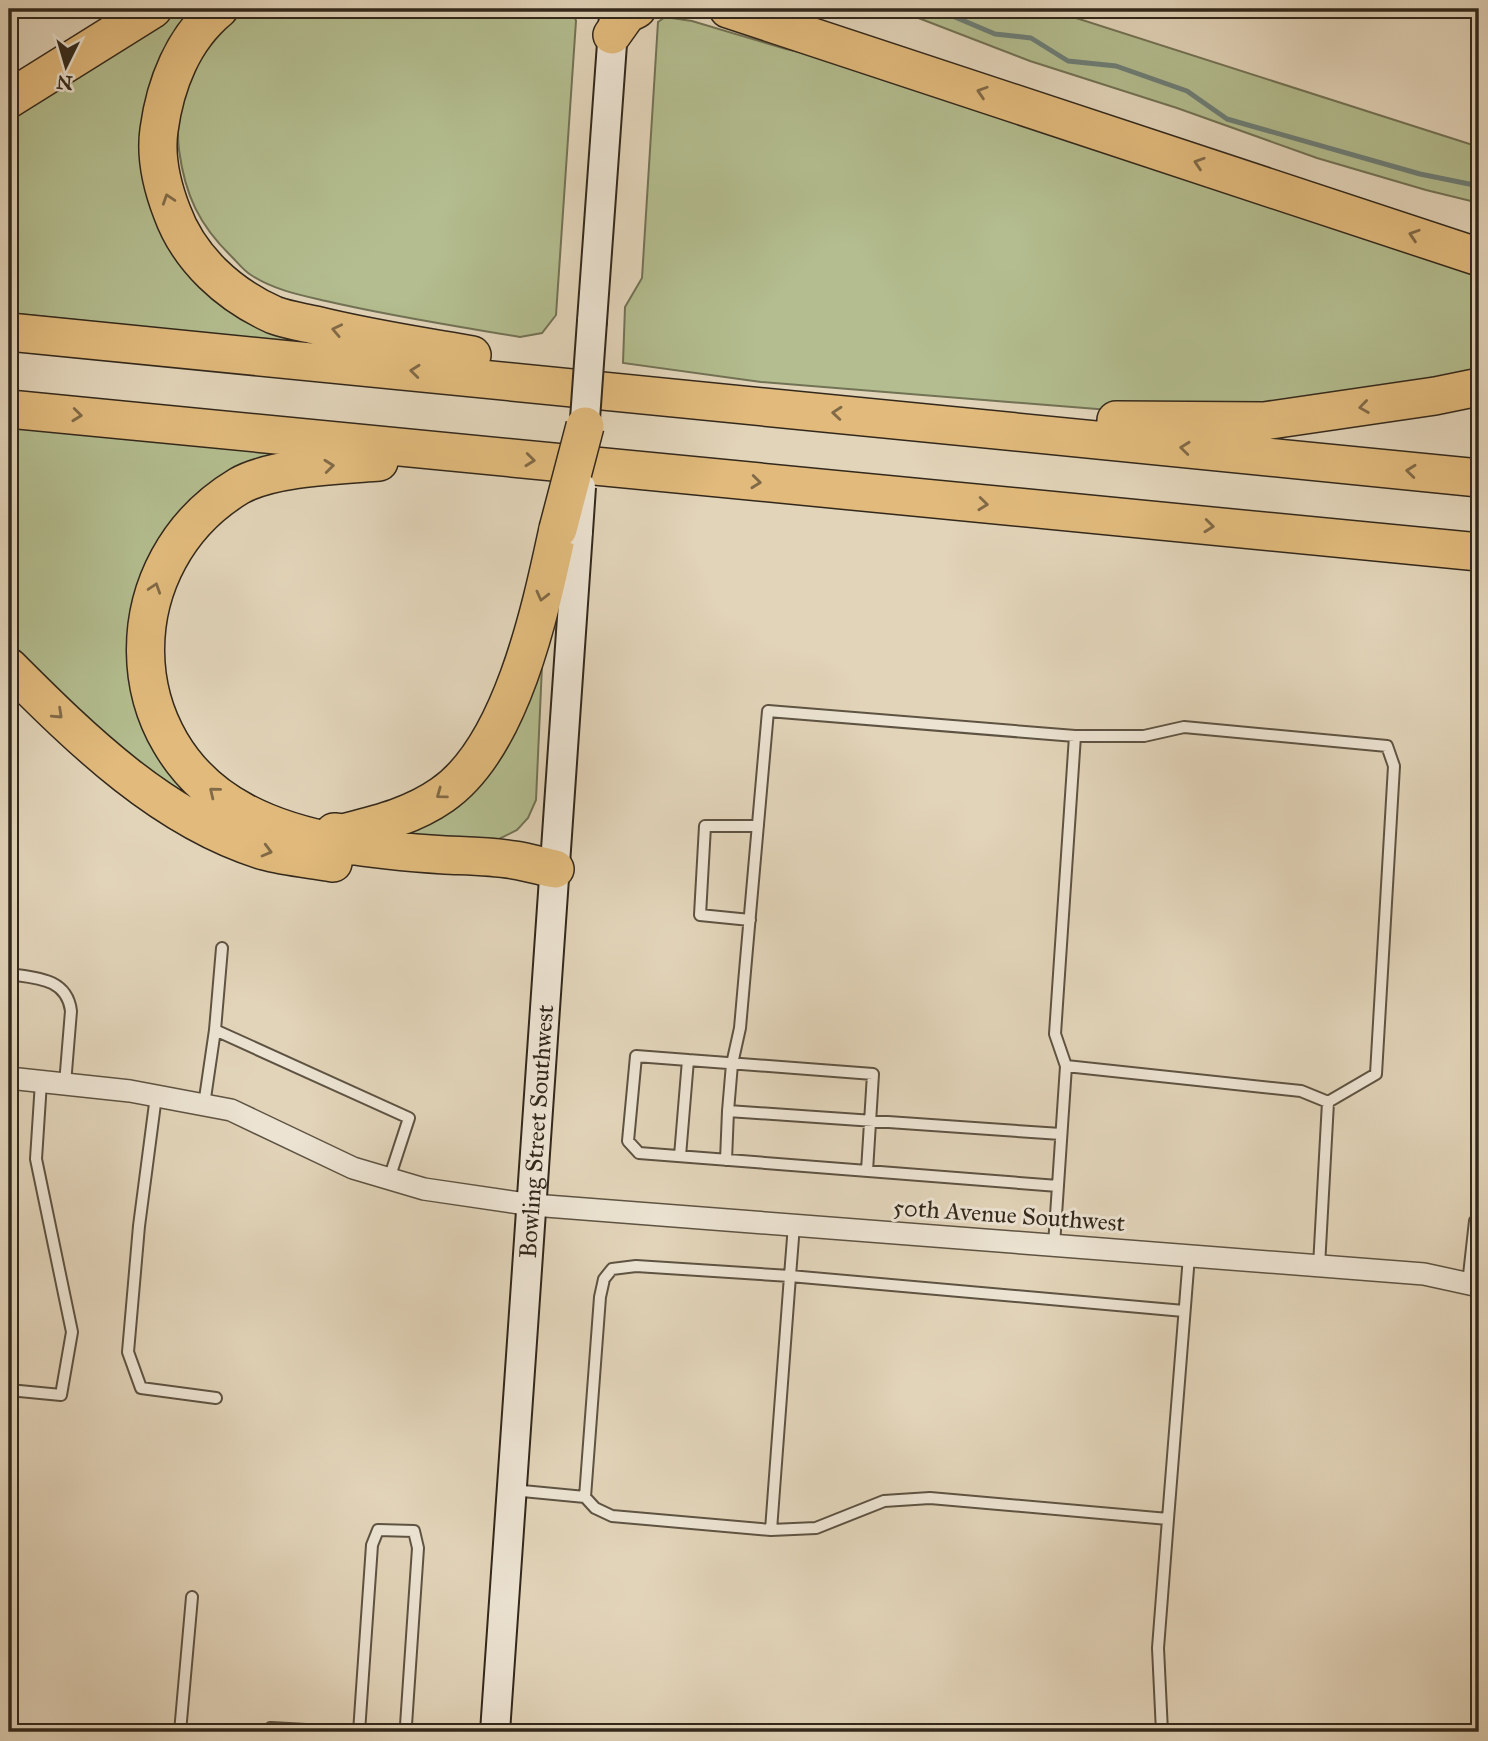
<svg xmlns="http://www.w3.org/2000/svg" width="1488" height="1741" viewBox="0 0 1488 1741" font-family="'IM FELL Great Primer',serif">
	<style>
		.green { fill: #b3bd8f; stroke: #727255; stroke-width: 2 }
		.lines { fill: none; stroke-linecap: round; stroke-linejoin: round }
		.stream { stroke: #6d7e77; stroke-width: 5 }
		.service-casing { stroke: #5e5342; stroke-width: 14 }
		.minor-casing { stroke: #5e5342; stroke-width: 24 }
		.secondary-casing { stroke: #32281b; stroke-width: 32 }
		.motorway-casing { stroke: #32281b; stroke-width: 40 }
		.service { stroke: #ece3d2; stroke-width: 10 }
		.minor { stroke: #ece3d2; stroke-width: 21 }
		.secondary { stroke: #ece3d2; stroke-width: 28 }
		.motorway { stroke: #e1ba7c; stroke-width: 37 }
		.secondary-bridge-casing { stroke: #32281b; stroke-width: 32; stroke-linecap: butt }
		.motorway-bridge-casing { stroke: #32281b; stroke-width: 40; stroke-linecap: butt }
		.secondary-bridge { stroke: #ece3d2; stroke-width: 28 }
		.motorway-bridge { stroke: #e1ba7c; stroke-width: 37 }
		.oneway { stroke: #816a47 }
		.labels { text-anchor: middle; stroke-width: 6; stroke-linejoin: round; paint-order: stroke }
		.street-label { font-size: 24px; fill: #32281b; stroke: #ece3d2 }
	</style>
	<rect width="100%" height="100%" fill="#e2d4b9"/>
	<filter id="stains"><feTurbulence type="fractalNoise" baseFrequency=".00286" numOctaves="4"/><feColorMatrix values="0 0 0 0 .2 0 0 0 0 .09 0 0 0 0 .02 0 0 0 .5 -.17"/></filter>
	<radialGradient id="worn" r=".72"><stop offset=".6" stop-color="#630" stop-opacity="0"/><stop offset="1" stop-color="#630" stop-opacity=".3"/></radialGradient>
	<path class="green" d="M177,9H197L149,93L214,299L231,312L247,320L307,339V344L9,313V114Z
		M247,9H572L576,21L556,315L542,333L520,337C455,326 390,316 326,301C300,295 274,290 251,275C244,271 238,263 232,257C199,225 185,195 179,150C172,91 203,45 247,9Z
		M895,9H1048L1479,147V203L1426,190L1317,158L1177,108L1030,61Z
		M665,17L692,21L786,49L856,65L1479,270V374L1305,405L1122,411L761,382L623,363L625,307L642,278L658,22Z
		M9,425L287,451L242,467L210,484L179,516L140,706L242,821L184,797L119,748L62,699L9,647Z
		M535,666H542L536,800L528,818L517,830L499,839L396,834Z"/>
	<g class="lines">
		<path class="stream" d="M936,9L995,34L1031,38L1068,61L1116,66L1187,91L1227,119L1420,174L1479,186"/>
		<defs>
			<path id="service" d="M1075,736H1144L1184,727L1387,746L1394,766L1376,1074L1328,1102
				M750,920L700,915L705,826H758
				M9,974C36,978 67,978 71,1011L65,1084
				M215,1030L222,948
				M688,1060L873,1074L867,1171
				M156,1096L139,1226L128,1352L141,1388L216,1398
				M204,1105L215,1030L409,1118L389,1179
				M1061,1134L728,1111L732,1064L740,1028L768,711L1075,736L1055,1034L1066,1066
				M680,1156L688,1060L636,1056L628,1141L639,1153L1058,1186
				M726,1160L728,1111
				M1054,1245L1066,1066L1301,1091L1328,1102L1319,1266
				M1468,1284L1475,1221H1479
				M9,1390L61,1395L72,1332L36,1159L41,1082
				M512,1490L585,1497L600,1297L604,1279L612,1269L636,1266L790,1276L794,1225
				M585,1497L595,1508L612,1516L771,1530L816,1528L884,1501L930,1498L1168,1519L1189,1256
				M771,1530L790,1276L1184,1311
				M180,1732L192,1597
				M270,1732L271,1728L342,1732
				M359,1732L372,1545L378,1530L414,1531L418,1548L406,1725L402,1732
				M1162,1732L1158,1648L1168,1519"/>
			<path id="minor" d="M9,1078L130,1091L231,1110L353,1168L424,1189L533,1205L1424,1274L1479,1286"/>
			<g id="secondary">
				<path d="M592,321L614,16"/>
				<path id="s1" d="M495,1732L578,531"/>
			</g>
			<path id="motorway" d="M219,9C183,38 165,85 159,130C155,158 162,186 172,212C189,259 229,295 274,315C287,320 302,322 315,325C366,338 420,346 472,355
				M728,9L1479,257
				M612,35L627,14L637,9
				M9,99L153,9
				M9,332L1479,478
				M9,409L1479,552
				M1116,420L1264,421L1435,396L1479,387
				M379,462C340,465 272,467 239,486C114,561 113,743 244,812C302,843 380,851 445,855C467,856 491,856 514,860C527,862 541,866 555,869
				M9,667C82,740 163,820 264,851C286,857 310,859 333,863
				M334,832L343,833C378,824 412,816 442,795C512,747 541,608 558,529"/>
		</defs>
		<use href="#service" class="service-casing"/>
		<use href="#minor" class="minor-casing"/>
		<use href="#secondary" class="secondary-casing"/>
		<use href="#motorway" class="motorway-casing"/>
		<use href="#service" class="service"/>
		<use href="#minor" class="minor"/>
		<use href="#secondary" class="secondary"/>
		<use href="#motorway" class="motorway"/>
		<defs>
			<path id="secondary-bridge" d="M583,447L592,321
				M578,531L581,487"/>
			<path id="motorway-bridge" d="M558,529L585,426"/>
		</defs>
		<use href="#secondary-bridge" class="secondary-bridge-casing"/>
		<use href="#motorway-bridge" class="motorway-bridge-casing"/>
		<use href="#secondary-bridge" class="secondary-bridge"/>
		<use href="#motorway-bridge" class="motorway-bridge"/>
	</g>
	<defs><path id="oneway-chevron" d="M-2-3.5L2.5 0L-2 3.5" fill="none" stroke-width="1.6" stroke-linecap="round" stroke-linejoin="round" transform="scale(1.75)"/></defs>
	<g class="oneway">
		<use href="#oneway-chevron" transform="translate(982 92) rotate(-162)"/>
		<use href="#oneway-chevron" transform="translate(1199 163) rotate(-162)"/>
		<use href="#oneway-chevron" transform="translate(168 199) rotate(-108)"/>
		<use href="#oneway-chevron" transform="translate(1414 235) rotate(-162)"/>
		<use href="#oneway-chevron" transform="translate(337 330) rotate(-168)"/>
		<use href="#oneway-chevron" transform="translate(415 371) rotate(-174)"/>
		<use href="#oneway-chevron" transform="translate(1364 407) rotate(172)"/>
		<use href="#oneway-chevron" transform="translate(837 413) rotate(-175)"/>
		<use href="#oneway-chevron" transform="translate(77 415) rotate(6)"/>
		<use href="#oneway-chevron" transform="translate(1185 448) rotate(-174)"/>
		<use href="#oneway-chevron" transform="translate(530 460) rotate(6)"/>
		<use href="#oneway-chevron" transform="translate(329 466) rotate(-6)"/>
		<use href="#oneway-chevron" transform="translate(1411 471) rotate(-174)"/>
		<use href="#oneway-chevron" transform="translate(756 482) rotate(6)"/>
		<use href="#oneway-chevron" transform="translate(983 504) rotate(6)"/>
		<use href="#oneway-chevron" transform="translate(1209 526) rotate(6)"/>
		<use href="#oneway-chevron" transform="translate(155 588) rotate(-72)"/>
		<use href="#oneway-chevron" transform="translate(542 596) rotate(104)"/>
		<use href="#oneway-chevron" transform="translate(58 714) rotate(43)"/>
		<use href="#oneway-chevron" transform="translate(214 792) rotate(-141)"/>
		<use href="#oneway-chevron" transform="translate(441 794) rotate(144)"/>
		<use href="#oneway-chevron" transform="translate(267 851) rotate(15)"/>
	</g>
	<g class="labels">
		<g class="street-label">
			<text dy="8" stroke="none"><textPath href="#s1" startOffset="602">Bowling Street Southwest</textPath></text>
			<text transform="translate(1009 1215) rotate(4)" y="8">50th Avenue Southwest</text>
		</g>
	</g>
	<rect width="1488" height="1741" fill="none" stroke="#e2d4b9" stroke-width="35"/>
	<rect x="10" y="10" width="1467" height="1720" fill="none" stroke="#32281b" stroke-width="3.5"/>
	<rect x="18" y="18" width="1453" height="1706" fill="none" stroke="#32281b" stroke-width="2"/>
	<g transform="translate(66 66) rotate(185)" stroke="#ece3d2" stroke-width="5" paint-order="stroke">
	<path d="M0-5L12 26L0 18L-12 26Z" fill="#32281b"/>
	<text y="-10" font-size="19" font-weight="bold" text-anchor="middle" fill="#32281b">N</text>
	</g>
	<rect width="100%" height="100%" filter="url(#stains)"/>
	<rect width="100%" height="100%" fill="url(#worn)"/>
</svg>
